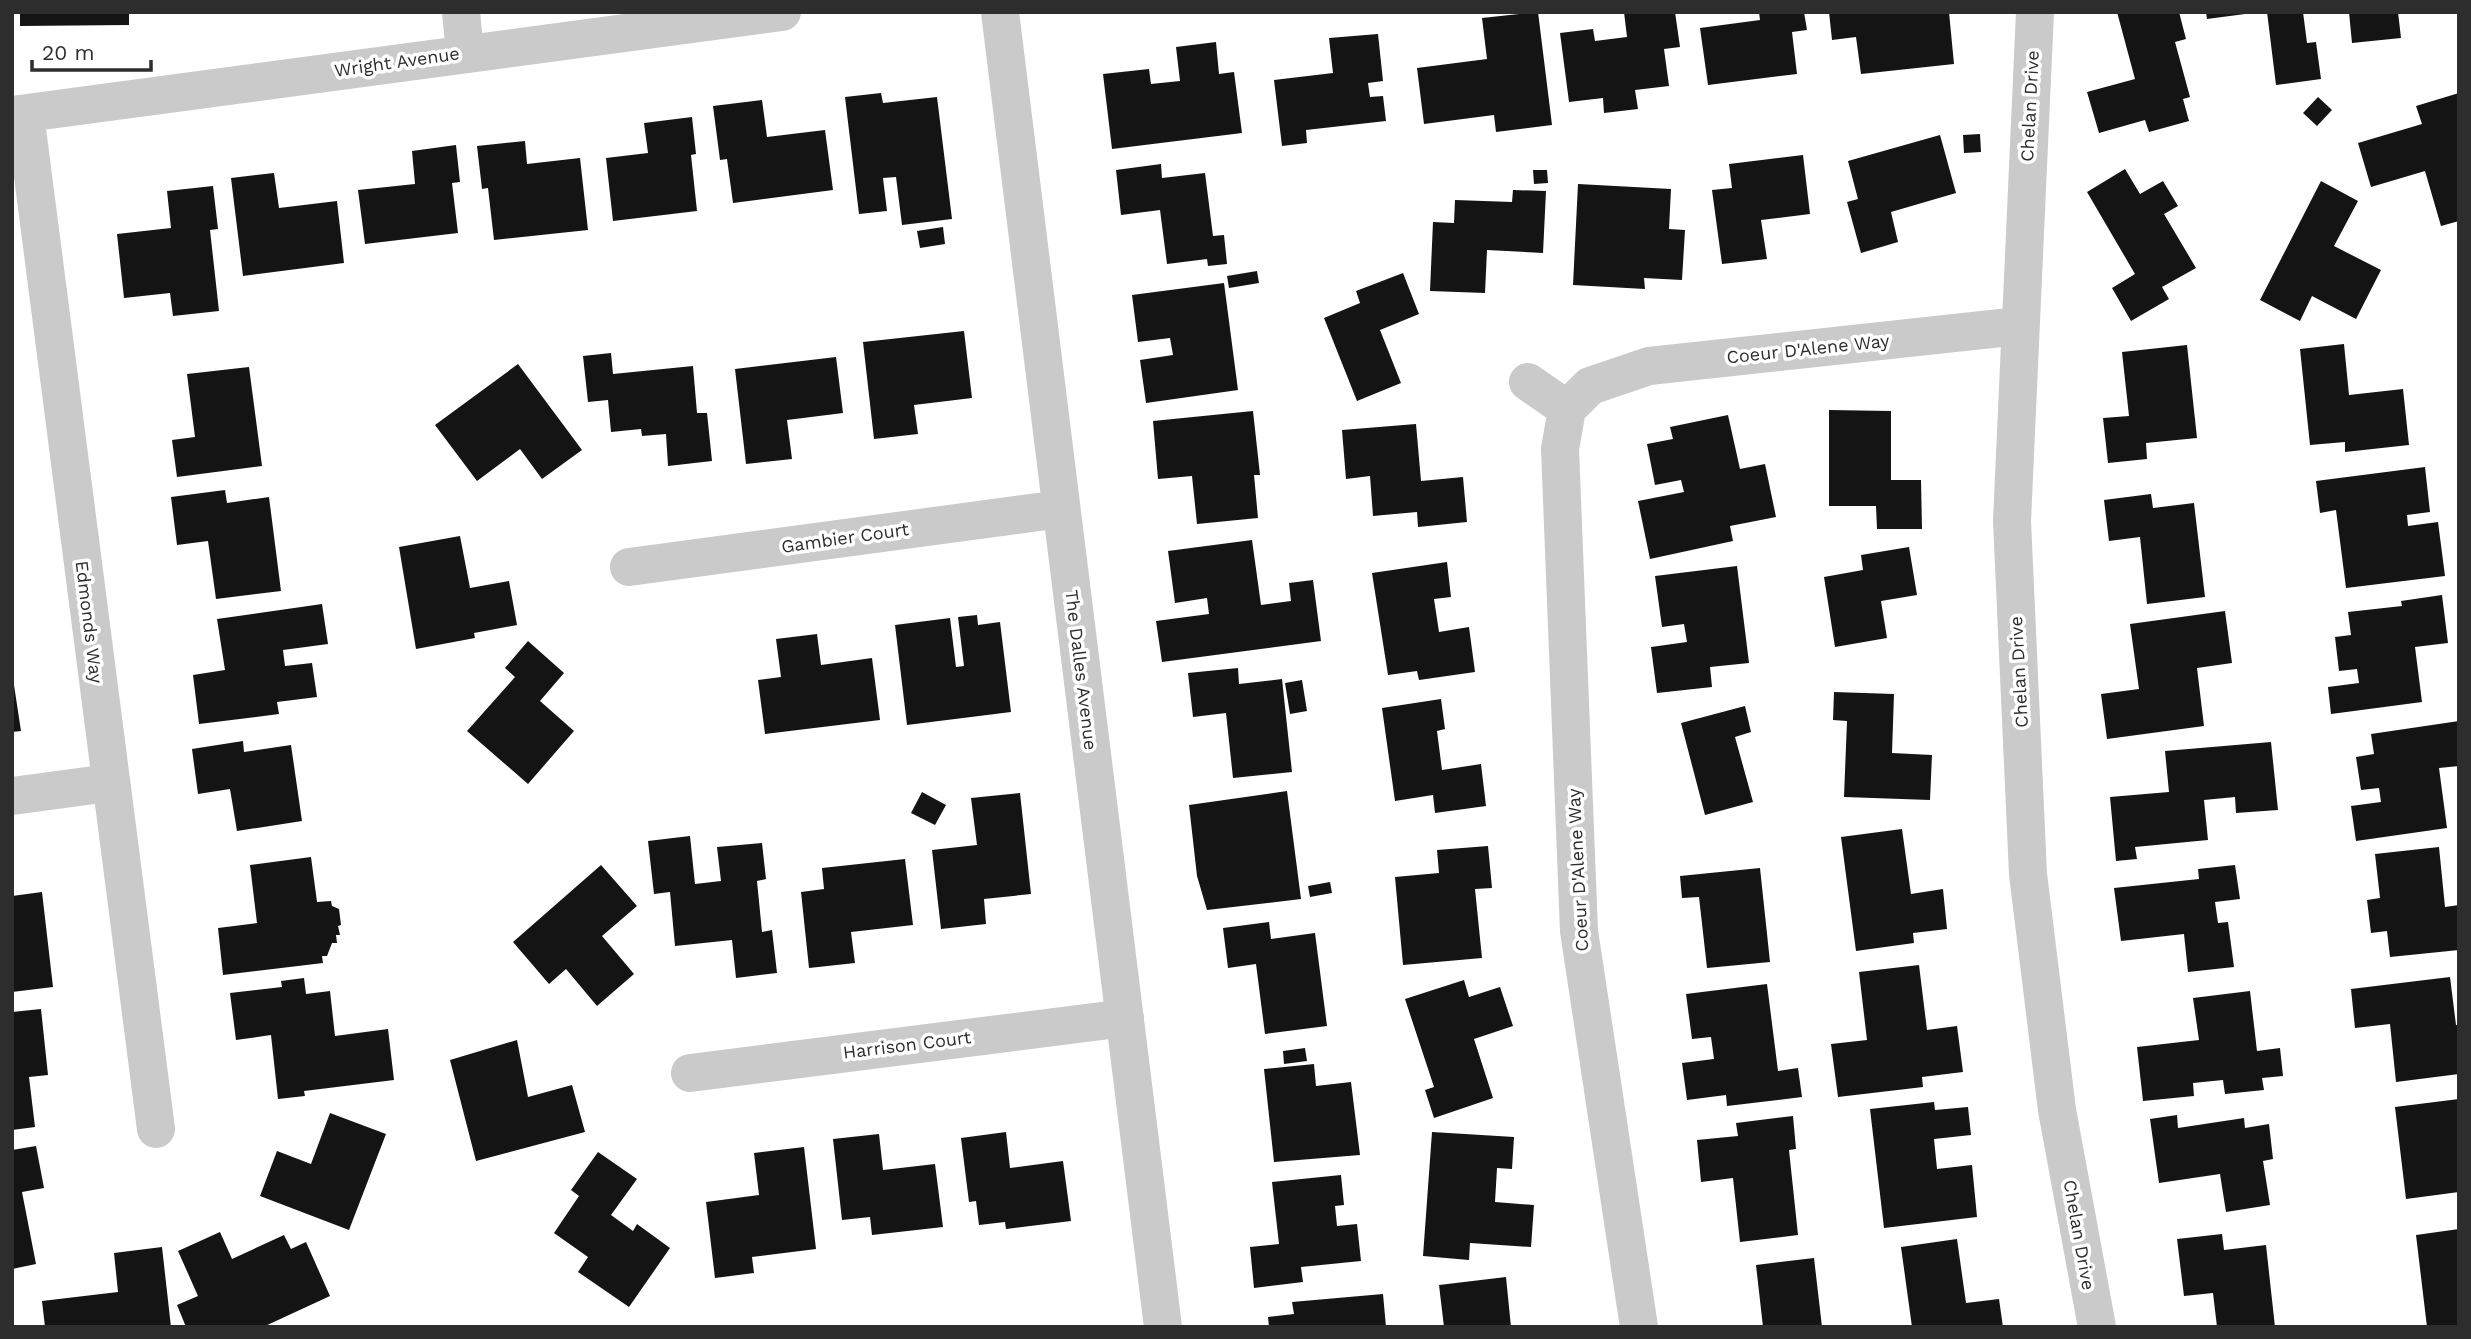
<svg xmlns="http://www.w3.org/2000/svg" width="2471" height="1339" viewBox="0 0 2471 1339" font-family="'Work Sans',sans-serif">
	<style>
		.building { fill: #141414 }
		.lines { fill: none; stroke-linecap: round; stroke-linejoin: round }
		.minor { stroke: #cacaca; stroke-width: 38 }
		.labels { text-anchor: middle; stroke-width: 7; stroke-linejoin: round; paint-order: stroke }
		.street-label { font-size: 18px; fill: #2d2d2d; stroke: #fff }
	</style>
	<rect width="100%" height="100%" fill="#fff"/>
	<path class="building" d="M20,12H129V25L20,26Z
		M1538,12L1552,125L1496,132L1494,115L1424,124L1417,68L1487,59L1482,18Z
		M1624,12H1675L1680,47L1664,49L1669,86L1635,90L1638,109L1604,113L1603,98L1569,102L1560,33L1593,29L1595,41L1627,37Z
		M1759,12H1804L1807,30L1792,32L1797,74L1708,85L1700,28L1760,20Z
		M1829,12H1949L1954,64L1861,74L1856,37L1832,40Z
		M2117,12H2179L2186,39L2175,42L2190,97L2183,99L2189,121L2149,132L2145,120L2099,133L2087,92L2135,79Z
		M2206,12H2245V14L2207,19Z
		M2267,12H2303L2307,43L2316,42L2321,79L2276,85Z
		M2349,12H2398L2401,38L2352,43Z
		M1378,34L1383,81L1368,83L1370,97L1383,96L1386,121L1306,130L1307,143L1282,146L1274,80L1333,73L1329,38Z
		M1216,42L1219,74L1234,72L1242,133L1112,149L1103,74L1149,69L1151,84L1180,81L1176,47Z
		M881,93L883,103L937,97L952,219L902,225L896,177L883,178L887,211L859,214L845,97Z
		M2459,93V221L2441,226L2425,171L2371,187L2358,143L2422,124L2416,106Z
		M2318,97L2332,110L2317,126L2303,113Z
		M762,100L767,137L825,130L833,190L733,203L727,159L720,160L713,106Z
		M692,117L696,154L691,155L697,211L613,221L606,158L648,153L644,123Z
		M1980,134L1981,152L1964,153L1963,135Z
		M1940,135L1956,193L1891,212L1898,242L1861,253L1847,202L1858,199L1848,161Z
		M525,141L527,164L580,158L588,230L494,240L488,188L482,189L477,146Z
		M456,145L460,182L452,183L458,233L365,244L358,190L415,184L412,151Z
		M1803,155L1810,214L1761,220L1767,259L1722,264L1712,190L1732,188L1729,164Z
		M1161,164L1162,178L1205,173L1213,236L1224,235L1227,264L1208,266L1207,259L1167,264L1160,210L1121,215L1116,170Z
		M2125,169L2140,194L2163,181L2178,206L2164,214L2196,268L2162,287L2169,299L2131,321L2112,288L2135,274L2087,192Z
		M1533,170H1547L1548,183L1534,184Z
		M274,173L279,208L337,201L344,263L243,276L231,178Z
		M2321,181L2358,201L2334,246L2381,270L2356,319L2312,296L2300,321L2260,300Z
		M1578,184L1671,189L1669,229L1685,230L1682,280L1644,278L1645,289L1573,285Z
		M213,186L218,229L210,230L219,311L173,316L170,293L124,298L117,234L171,228L167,191Z
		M1513,190L1546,191L1543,253L1487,250L1485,293L1430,291L1433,222L1454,223L1455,200L1512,202Z
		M943,227L945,244L920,248L917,231Z
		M1257,271L1259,283L1229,288L1227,276Z
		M1403,273L1419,314L1380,330L1401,383L1357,401L1324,318L1360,303L1356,291Z
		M1224,283L1238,390L1146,403L1140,360L1173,355L1170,338L1138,342L1132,295Z
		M964,331L972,398L914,405L918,434L874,439L863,342Z
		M2344,344L2349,395L2403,389L2409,445L2345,452V442L2310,445L2300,349Z
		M2187,345L2197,438L2146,443L2147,459L2108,463L2103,418L2129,416L2122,352Z
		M611,353L613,374L693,366L697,413H707L712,461L668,466L666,434L642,436L641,429L611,432L608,400L588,402L583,356Z
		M836,357L843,413L787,420L792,459L746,464L735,369Z
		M518,364L582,450L542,479L520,449L477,481L435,425Z
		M249,367L262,466L177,477L172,440L195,437L187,374Z
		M1829,410L1891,411V480H1921L1922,529H1877L1876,506H1829Z
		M1253,411L1260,475H1254L1258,518L1197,524L1192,476L1158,479L1153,421Z
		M1728,415L1740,469L1765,464L1776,517L1730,526L1733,541L1650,559L1638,501L1684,492L1681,480L1655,485L1647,444L1673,439L1670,427Z
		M1416,424L1421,481L1463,477L1467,522L1418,527L1417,512L1373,516L1370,476L1346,479L1342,430Z
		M2425,467L2430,512L2407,515L2408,526L2438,522L2445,576L2346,588L2336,510L2320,513L2316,481Z
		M225,490L227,503L269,497L281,591L216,599L208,541L177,545L171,497Z
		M2151,494L2153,508L2194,503L2205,597L2147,604L2140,537L2109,541L2104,500Z
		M460,536L470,588L509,581L517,625L474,633L475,638L416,649L399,547Z
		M1252,540L1261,605L1291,601L1289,583L1313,580L1321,641L1162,662L1156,621L1209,614L1207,598L1175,603L1168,551Z
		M1909,547L1917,595L1881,601L1887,638L1835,647L1824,577L1863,570L1861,555Z
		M1447,562L1451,597L1434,599L1439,632L1469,627L1475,672L1419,680L1417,671L1388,675L1372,573Z
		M1737,566L1749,663L1710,667L1712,687L1657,693L1651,647L1687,642L1684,624L1662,627L1655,576Z
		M2442,595L2448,643L2415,647L2422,702L2331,714L2328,687L2359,683L2357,669L2339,671L2335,637L2351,635L2348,612L2402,606L2401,601Z
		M322,604L328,644L283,650L285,666L312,663L317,697L277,702L279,714L199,724L193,675L225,670L217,619Z
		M2225,611L2232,663L2197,668L2204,726L2107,739L2101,694L2139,689L2130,624Z
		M977,615L978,625L1000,622L1011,712L907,725L895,625L950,618L956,667L964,666L958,617Z
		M817,634L821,665L872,658L880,720L765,734L758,680L781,677L776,639Z
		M528,641L564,673L540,701L574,731L528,784L467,731L515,677L505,668Z
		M1238,668L1239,684L1282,679L1292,772L1233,778L1226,713L1193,717L1188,673Z
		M12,672L21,731L12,732Z
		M1302,680L1307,711L1290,714L1285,683Z
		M1834,692L1894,694L1892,753L1932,755L1930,800L1844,797L1847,721L1833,720Z
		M1441,699L1445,729L1437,731L1442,770L1481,764L1486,806L1435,813L1433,795L1395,801L1382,708Z
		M1745,706L1751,732L1735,737L1753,802L1705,815L1681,723Z
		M2459,721V766L2439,768L2447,828L2356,841L2351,806L2381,802L2379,788L2361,790L2356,757L2374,754L2371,734Z
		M243,741L244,752L291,745L302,821L237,831L230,789L198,794L192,749Z
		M2271,742L2278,810L2236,813L2235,797L2204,800L2208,840L2135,847L2137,859L2116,861L2110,797L2169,792L2165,751Z
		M1287,791L1301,899L1207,910L1197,876L1189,805Z
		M922,792L946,805L935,825L911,813Z
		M1020,793L1031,894L984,899L986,924L941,929L932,850L977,845L971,798Z
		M1902,829L1911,894L1943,889L1947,929L1913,933L1914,943L1856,951L1841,837Z
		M690,836L695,884L721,881L717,847L762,843L766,879L757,881L762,932L772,930L777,973L736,978L732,940L675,946L670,892L654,894L648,841Z
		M1488,846L1492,888L1475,889L1482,958L1403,965L1395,877L1439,873L1437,850Z
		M2439,847L2445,907L2459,905V950L2390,957L2387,931L2371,933L2367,900L2380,898L2375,854Z
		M311,857L317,902L331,901L332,906L339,909L341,925L338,926L340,935H336L337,943H332L327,956H322L323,963L223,975L218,928L257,923L250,865Z
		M905,859L913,925L851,932L855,963L809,968L801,892L824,889L822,868Z
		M601,865L637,906L602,936L634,974L597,1006L566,969L549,984L513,942Z
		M2235,865L2240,899L2215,902L2218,923L2228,922L2234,967L2188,972L2184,934L2121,941L2114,888L2199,879L2198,869Z
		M1760,868L1770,962L1707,968L1699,897L1682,898L1680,876Z
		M1330,882L1332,893L1310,897L1308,886Z
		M42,892L53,987L12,992V896Z
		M1269,922L1271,939L1315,933L1327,1026L1265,1034L1256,964L1228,968L1223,928Z
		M1919,965L1927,1030L1957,1026L1963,1072L1922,1077L1923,1087L1838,1097L1831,1044L1867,1040L1859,972Z
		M2450,977L2456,1025H2459V1074L2396,1082L2390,1024L2355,1028L2351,989Z
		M304,978L306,994L330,991L335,1036L388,1029L394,1080L304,1091L305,1096L278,1099L271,1035L236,1040L230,993L282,987L281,981Z
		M1464,980L1469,997L1500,987L1513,1026L1474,1039L1493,1098L1434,1118L1425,1090L1434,1087L1405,999Z
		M1767,984L1778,1071L1798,1068L1802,1097L1727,1106L1726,1095L1687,1100L1682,1063L1714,1059L1711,1037L1692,1039L1686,994Z
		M2250,991L2257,1051L2280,1048L2283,1076L2262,1078L2264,1090L2225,1094L2223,1080L2193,1083L2194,1096L2143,1101L2137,1047L2199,1040L2193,998Z
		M41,1009L48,1075L29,1077L35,1127L12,1130V1012Z
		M517,1040L528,1097L572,1085L585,1132L476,1161L450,1060Z
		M1305,1048L1307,1061L1284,1064L1283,1051Z
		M1314,1064L1316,1086L1351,1082L1360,1155L1274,1162L1264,1069Z
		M2459,1099V1192L2406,1199L2395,1107Z
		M1934,1102L1935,1110L1968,1107L1971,1135L1934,1139L1937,1169L1972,1165L1977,1217L1884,1228L1870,1109Z
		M330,1113L386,1134L349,1230L260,1196L277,1151L311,1164Z
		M2177,1115L2178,1128L2244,1118L2245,1128L2269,1124L2273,1159L2263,1161L2270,1205L2226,1212L2220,1174L2159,1183L2150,1119Z
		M1793,1116L1796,1149L1789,1150L1798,1235L1740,1242L1733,1178L1701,1182L1697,1140L1738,1136L1736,1123Z
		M1006,1132L1010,1168L1063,1161L1071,1221L1006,1229L1005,1222L979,1225L976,1201L969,1202L961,1138Z
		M1432,1132L1514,1137L1512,1169L1497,1168L1495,1202L1534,1205L1531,1247L1470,1243L1469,1260L1423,1256Z
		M879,1134L883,1170L935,1164L943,1227L872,1235L870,1217L842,1220L833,1139Z
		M36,1146L44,1188L22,1192L36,1264L12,1269V1150Z
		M804,1147L816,1249L752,1257L754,1273L715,1278L706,1202L759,1195L754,1153Z
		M598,1152L637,1179L611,1215L633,1231L637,1224L670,1248L629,1307L578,1272L588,1257L554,1233L579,1196L571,1190Z
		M1341,1175L1344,1205L1335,1206L1337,1226L1357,1224L1361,1261L1301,1267L1303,1282L1254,1288L1250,1247L1279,1244L1272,1182Z
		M2459,1229V1327H2427L2416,1235Z
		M220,1232L232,1259L284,1235L291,1249L306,1242L330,1296L263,1327H186L177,1305L198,1296L178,1251Z
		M2222,1234L2224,1250L2266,1245L2275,1327H2217L2213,1293L2184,1296L2177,1239Z
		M1957,1239L1966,1303L1999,1299L2003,1327H1912L1901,1247Z
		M162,1247L171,1327H45L42,1301L118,1292L114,1253Z
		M1814,1258L1822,1327H1763L1756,1265Z
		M1506,1277L1511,1327H1444L1439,1285Z
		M1383,1294L1386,1327H1269L1268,1317L1294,1314L1292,1302Z"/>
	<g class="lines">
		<path class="minor" d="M461,12L465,53
			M1000,12L1163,1327
			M2035,12L2012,521L2028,874L2057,1110L2097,1327
			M25,114L156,1129
			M12,115L782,12
			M1528,382L1567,409
			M629,567L1061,509
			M12,796L109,783
			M690,1073L1125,1018
			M1639,1327L1579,931L1560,449L1567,409L1590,386L1649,366L2019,326"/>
	</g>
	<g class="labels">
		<g class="street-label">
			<text transform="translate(397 62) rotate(-8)" y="6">Wright Avenue</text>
			<text transform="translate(2030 106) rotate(-87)" y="6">Chelan Drive</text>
			<text transform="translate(1808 349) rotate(-6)" y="6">Coeur D'Alene Way</text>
			<text transform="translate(845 538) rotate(-8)" y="6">Gambier Court</text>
			<text transform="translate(89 622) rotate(83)" y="6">Edmonds Way</text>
			<text transform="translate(1081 670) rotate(83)" y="6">The Dalles Avenue</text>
			<text transform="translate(2019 672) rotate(-93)" y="6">Chelan Drive</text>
			<text transform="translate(1578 870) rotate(-93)" y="6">Coeur D'Alene Way</text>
			<text transform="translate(907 1045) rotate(-7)" y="6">Harrison Court</text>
			<text transform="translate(2079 1235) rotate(80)" y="6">Chelan Drive</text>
		</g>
	</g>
	<rect width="2471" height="1339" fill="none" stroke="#2d2d2d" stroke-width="28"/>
	<path d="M32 60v10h119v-10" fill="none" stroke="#2d2d2d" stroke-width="3.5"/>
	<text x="42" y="60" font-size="21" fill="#2d2d2d" stroke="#ffffff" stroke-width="5" paint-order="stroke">20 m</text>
</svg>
